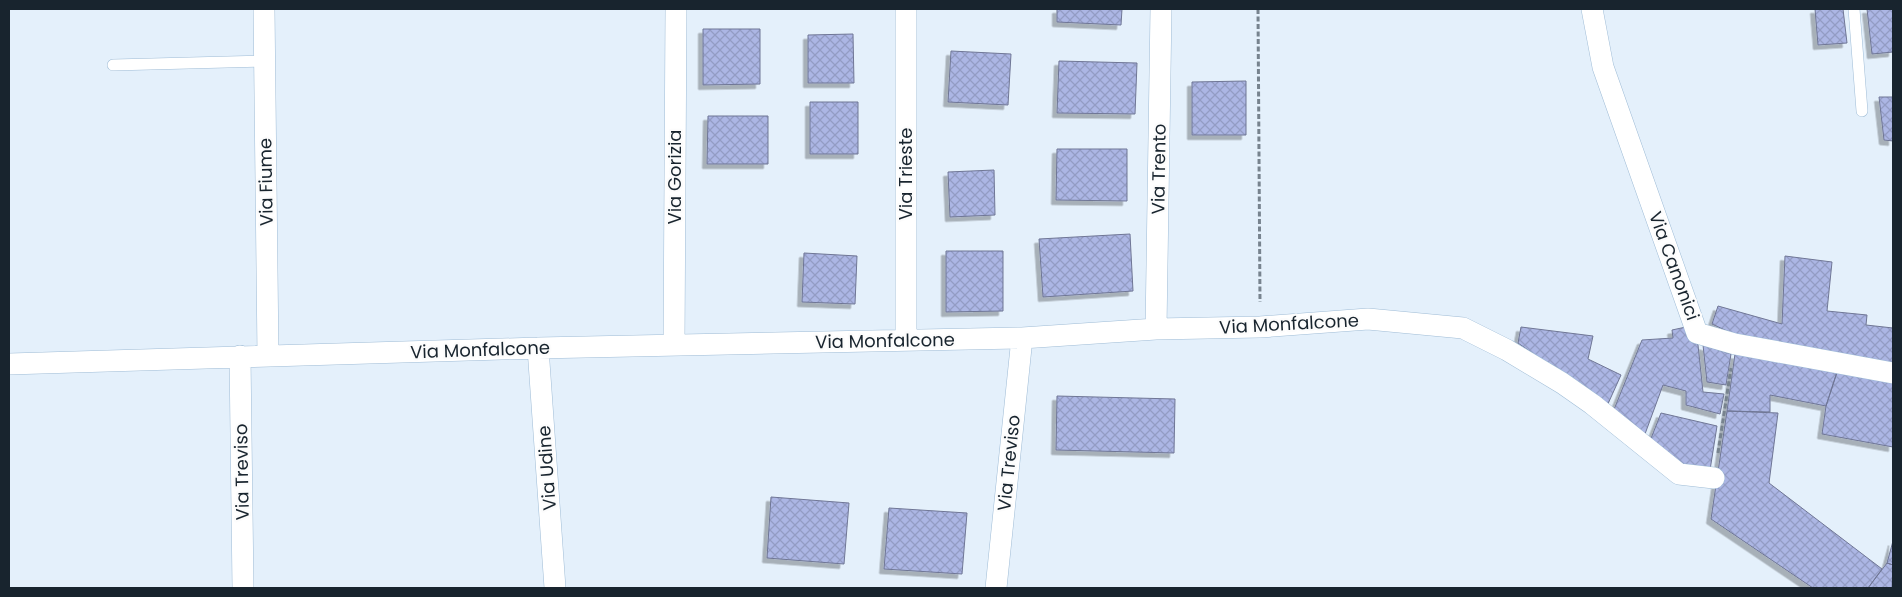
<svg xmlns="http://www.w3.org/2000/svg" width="1902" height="597" viewBox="0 0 1902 597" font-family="Poppins,sans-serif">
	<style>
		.building { fill: url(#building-cross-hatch); stroke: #6f7695; filter: url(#shadow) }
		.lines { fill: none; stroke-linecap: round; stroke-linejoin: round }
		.service-casing { stroke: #9fbcd6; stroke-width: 12 }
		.minor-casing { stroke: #9fbcd6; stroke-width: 22 }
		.path { stroke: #77838e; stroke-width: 3; stroke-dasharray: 5 2.5; stroke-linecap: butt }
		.service { stroke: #fff; stroke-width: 11 }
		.minor { stroke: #fff; stroke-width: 21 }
		.labels { text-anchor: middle; stroke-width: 4.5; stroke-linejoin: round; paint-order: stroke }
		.street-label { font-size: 18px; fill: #18242e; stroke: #fcfcfc }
	</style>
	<defs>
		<pattern id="building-cross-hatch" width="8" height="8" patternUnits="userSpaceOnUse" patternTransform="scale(1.25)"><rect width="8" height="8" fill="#acb6e4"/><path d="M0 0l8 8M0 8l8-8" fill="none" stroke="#939cc4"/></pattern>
		<filter id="shadow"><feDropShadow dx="-4.5" dy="4.5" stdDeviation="0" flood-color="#0004"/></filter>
	</defs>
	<rect width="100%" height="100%" fill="#e4f0fb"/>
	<path class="building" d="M1057,9H1122L1121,25L1057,22Z
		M1815,9H1843L1847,43L1818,45Z
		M1867,9H1893V52L1872,54Z
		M703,29H760V84L703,85Z
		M853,34L854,83H808V35Z
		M951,51L1011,54L1008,105L948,102Z
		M1059,61L1137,63L1135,114L1057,113Z
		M1246,81V135H1192V82Z
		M1879,97H1893V141L1884,140Z
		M810,102H858V154H810Z
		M708,116H768V164H707Z
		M1057,149H1127V201L1056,200Z
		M994,170L995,215L950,217L948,172Z
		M1130,234L1133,291L1043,297L1039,239Z
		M946,251H1003V311L946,312Z
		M804,253L857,256L855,304L802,302Z
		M1785,256L1832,262L1827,311L1867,315L1866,325L1893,328V363L1742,338L1712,324L1718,306L1782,324Z
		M1521,327L1593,336L1588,359L1621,375L1607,406L1518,343Z
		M1686,327L1698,345L1703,392L1724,394L1720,414L1686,405V391L1663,385L1645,434L1613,412L1642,340L1673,338L1672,330Z
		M1703,345L1731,354L1726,385L1707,382Z
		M1735,354L1838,369L1826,406L1770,395V412L1727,411Z
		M1838,369L1893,378V447L1822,434L1826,406Z
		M1057,396L1175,399L1174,453L1056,450Z
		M1727,411L1778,413L1769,483L1882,569L1868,588H1813L1711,519Z
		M1661,413L1717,426L1710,470L1686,466L1650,441Z
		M771,497L849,503L844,564L767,558Z
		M889,508L967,513L962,574L884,569Z
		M1893,541V565L1887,563Z
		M1887,563L1893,565L1892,588H1868Z"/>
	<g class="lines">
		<defs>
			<path id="service" d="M1854,9L1862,111
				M113,65L265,61"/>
			<path id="minor" d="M264,9L268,356
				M906,9V340
				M1592,9L1603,67L1697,333L1735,344L1893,373
				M1156,329L1161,9
				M674,345L676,9
				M538,348L555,588
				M240,356L243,588
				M9,364L538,348L1022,338L1156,329L1260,327L1368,319L1463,328L1507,350L1562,383L1592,404L1679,474L1714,478
				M996,588L1022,338"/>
		</defs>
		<use href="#service" class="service-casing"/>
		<use href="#minor" class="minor-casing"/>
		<path class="path" d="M1258,9L1260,302
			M1718,453L1731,368"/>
		<use href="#service" class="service"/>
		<use href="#minor" class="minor"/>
	</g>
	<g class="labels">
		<g class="street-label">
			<text transform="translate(1159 169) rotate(-89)" y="6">Via Trento</text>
			<text transform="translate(906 174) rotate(-90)" y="6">Via Trieste</text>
			<text transform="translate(675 177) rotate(-90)" y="6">Via Gorizia</text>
			<text transform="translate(266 182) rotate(-91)" y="6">Via Fiume</text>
			<text transform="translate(1674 266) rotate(70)" y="6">Via Canonici</text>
			<text transform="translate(1289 324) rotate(-3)" y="6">Via Monfalcone</text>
			<text transform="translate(885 341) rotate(-1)" y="6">Via Monfalcone</text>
			<text transform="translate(480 350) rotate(-2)" y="6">Via Monfalcone</text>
			<text transform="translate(1009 463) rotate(-84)" y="6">Via Treviso</text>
			<text transform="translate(547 468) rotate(-94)" y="6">Via Udine</text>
			<text transform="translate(242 472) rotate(-91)" y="6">Via Treviso</text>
		</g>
	</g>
	<rect width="1902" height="597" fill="none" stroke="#18242e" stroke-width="20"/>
</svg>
